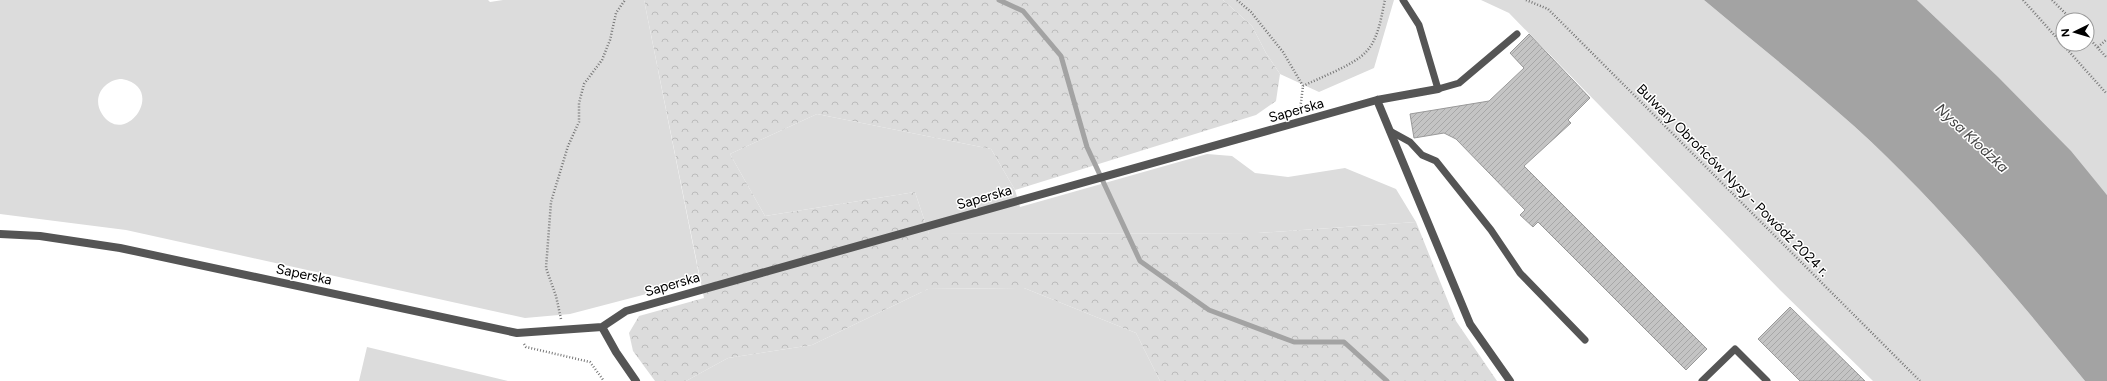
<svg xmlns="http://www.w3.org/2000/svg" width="2107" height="381" viewBox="0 0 2107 381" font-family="Figtree,sans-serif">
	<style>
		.grass { fill: #dcdcdc; fill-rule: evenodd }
		.forest { fill: url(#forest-crowns) }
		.water { fill: #a3a3a3 }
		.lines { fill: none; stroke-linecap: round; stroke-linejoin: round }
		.stream { stroke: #a3a3a3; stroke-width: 5 }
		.building { fill: url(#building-hatch); stroke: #999 }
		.path { stroke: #777; stroke-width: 2.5; stroke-dasharray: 1 2; stroke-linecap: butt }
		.lane { stroke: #555; stroke-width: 7 }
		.street { stroke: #555; stroke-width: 8 }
		.labels { text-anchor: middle; stroke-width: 3; stroke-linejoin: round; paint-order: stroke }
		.street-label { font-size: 14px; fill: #000; stroke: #fff }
		.water-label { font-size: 15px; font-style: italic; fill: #444; stroke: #fff }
	</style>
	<defs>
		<pattern id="forest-crowns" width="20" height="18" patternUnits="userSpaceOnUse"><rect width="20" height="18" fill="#dcdcdc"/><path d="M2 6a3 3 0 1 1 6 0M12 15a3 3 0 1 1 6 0" fill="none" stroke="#bbb"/></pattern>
		<pattern id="building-hatch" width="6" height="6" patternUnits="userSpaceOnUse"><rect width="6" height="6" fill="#c4c4c4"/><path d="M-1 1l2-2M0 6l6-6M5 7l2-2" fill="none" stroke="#a7a7a7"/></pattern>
	</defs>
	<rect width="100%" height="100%" fill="#fff"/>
	<path class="grass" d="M0,0H488L490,2L503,0H644L700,280L570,314L525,318L126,230L0,214ZM122,79C168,88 125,149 102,114C91,97 105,79 122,79Z
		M1223,0H1394L1374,68L1319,92L1280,74L1266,53L1252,26Z
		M1481,0H1704C1754,42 1806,83 1854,126C1939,203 2013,293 2085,381H1873L1780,290L1509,13Z
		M1917,0H2107V195C2049,125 1983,63 1917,0ZM2063,20H2087V44H2063Z
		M817,114L991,149L1015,190L1020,207L1207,154L1232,156L1255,173L1288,177L1345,168L1396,189L1416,222L1258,233L929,234L915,192L765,216L730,154Z
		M1024,288L1136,333L1160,381H686L728,358L812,345L928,289Z
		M367,347L508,381H359Z"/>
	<path class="forest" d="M644,0H1223L1252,26L1266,53L1280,74L1276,101L1256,115L1015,190L991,149L817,114L730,154L765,216L915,192L929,234L1258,233L1416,222L1456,321L1497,381H1160L1136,333L1024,288L928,289L812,345L728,358L686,381H655L633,351L629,333L639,316L704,298Z"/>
	<path class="water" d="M1704,0H1917L1998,77L2071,151L2107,195V381H2085C2013,293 1939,203 1854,126C1806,83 1754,42 1704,0Z"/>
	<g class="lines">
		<path class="stream" d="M999,0L1023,11L1061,56L1087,147L1140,261L1209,310L1294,342H1344L1387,381"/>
	</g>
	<path class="building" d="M1529,34L1590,98L1568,120L1571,123L1524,166L1707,349L1686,370L1538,222L1533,227L1520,215L1525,210L1456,139L1444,133L1414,138L1410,114L1489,101L1524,68L1510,53Z
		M1790,307L1865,381H1800L1758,339Z"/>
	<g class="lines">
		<path class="path" d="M1237,0L1251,12L1283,52L1303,86L1300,110
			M1526,0L1548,9L1920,381
			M2023,0L2107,94
			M2052,0L2072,20
			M2087,36L2107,58
			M2098,47L2107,39
			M1303,86C1319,78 1354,65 1366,52C1379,38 1381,17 1385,0
			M561,319L556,296L546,268L551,202L568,146L579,122V103L584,84L602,60L610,40L616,13L625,0
			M524,344L526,347L590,362L604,381"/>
		<path class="lane" d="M1403,0L1419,25L1438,89L1459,83L1517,34
			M1390,131L1410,142L1422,155L1436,161L1491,230L1520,273L1585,340
			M1702,381L1735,349L1767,381"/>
		<path class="street" d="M1377,100L1470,324L1510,381
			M0,234L40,236L120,248L517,333L602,327L626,311L1377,100L1438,89
			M602,327L616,352L636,381"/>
	</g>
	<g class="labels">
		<g class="street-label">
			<text transform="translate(1296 110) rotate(-16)" y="5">Saperska</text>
			<text transform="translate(1733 180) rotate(45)" y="5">Bulwary Obrońców Nysy - Powódź 2024 r.</text>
			<text transform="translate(984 197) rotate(-16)" y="5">Saperska</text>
			<text transform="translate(304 274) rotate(12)" y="5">Saperska</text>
			<text transform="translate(672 284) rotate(-16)" y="5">Saperska</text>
		</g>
		<g class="water-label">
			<text transform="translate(1972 138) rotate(43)" y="5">Nysa Kłodzka</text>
		</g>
	</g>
	<g transform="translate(2075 32) rotate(265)"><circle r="19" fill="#ffffff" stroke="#999999"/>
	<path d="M0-3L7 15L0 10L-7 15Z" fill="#000000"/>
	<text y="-6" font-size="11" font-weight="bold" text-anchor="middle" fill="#000000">N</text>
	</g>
</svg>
